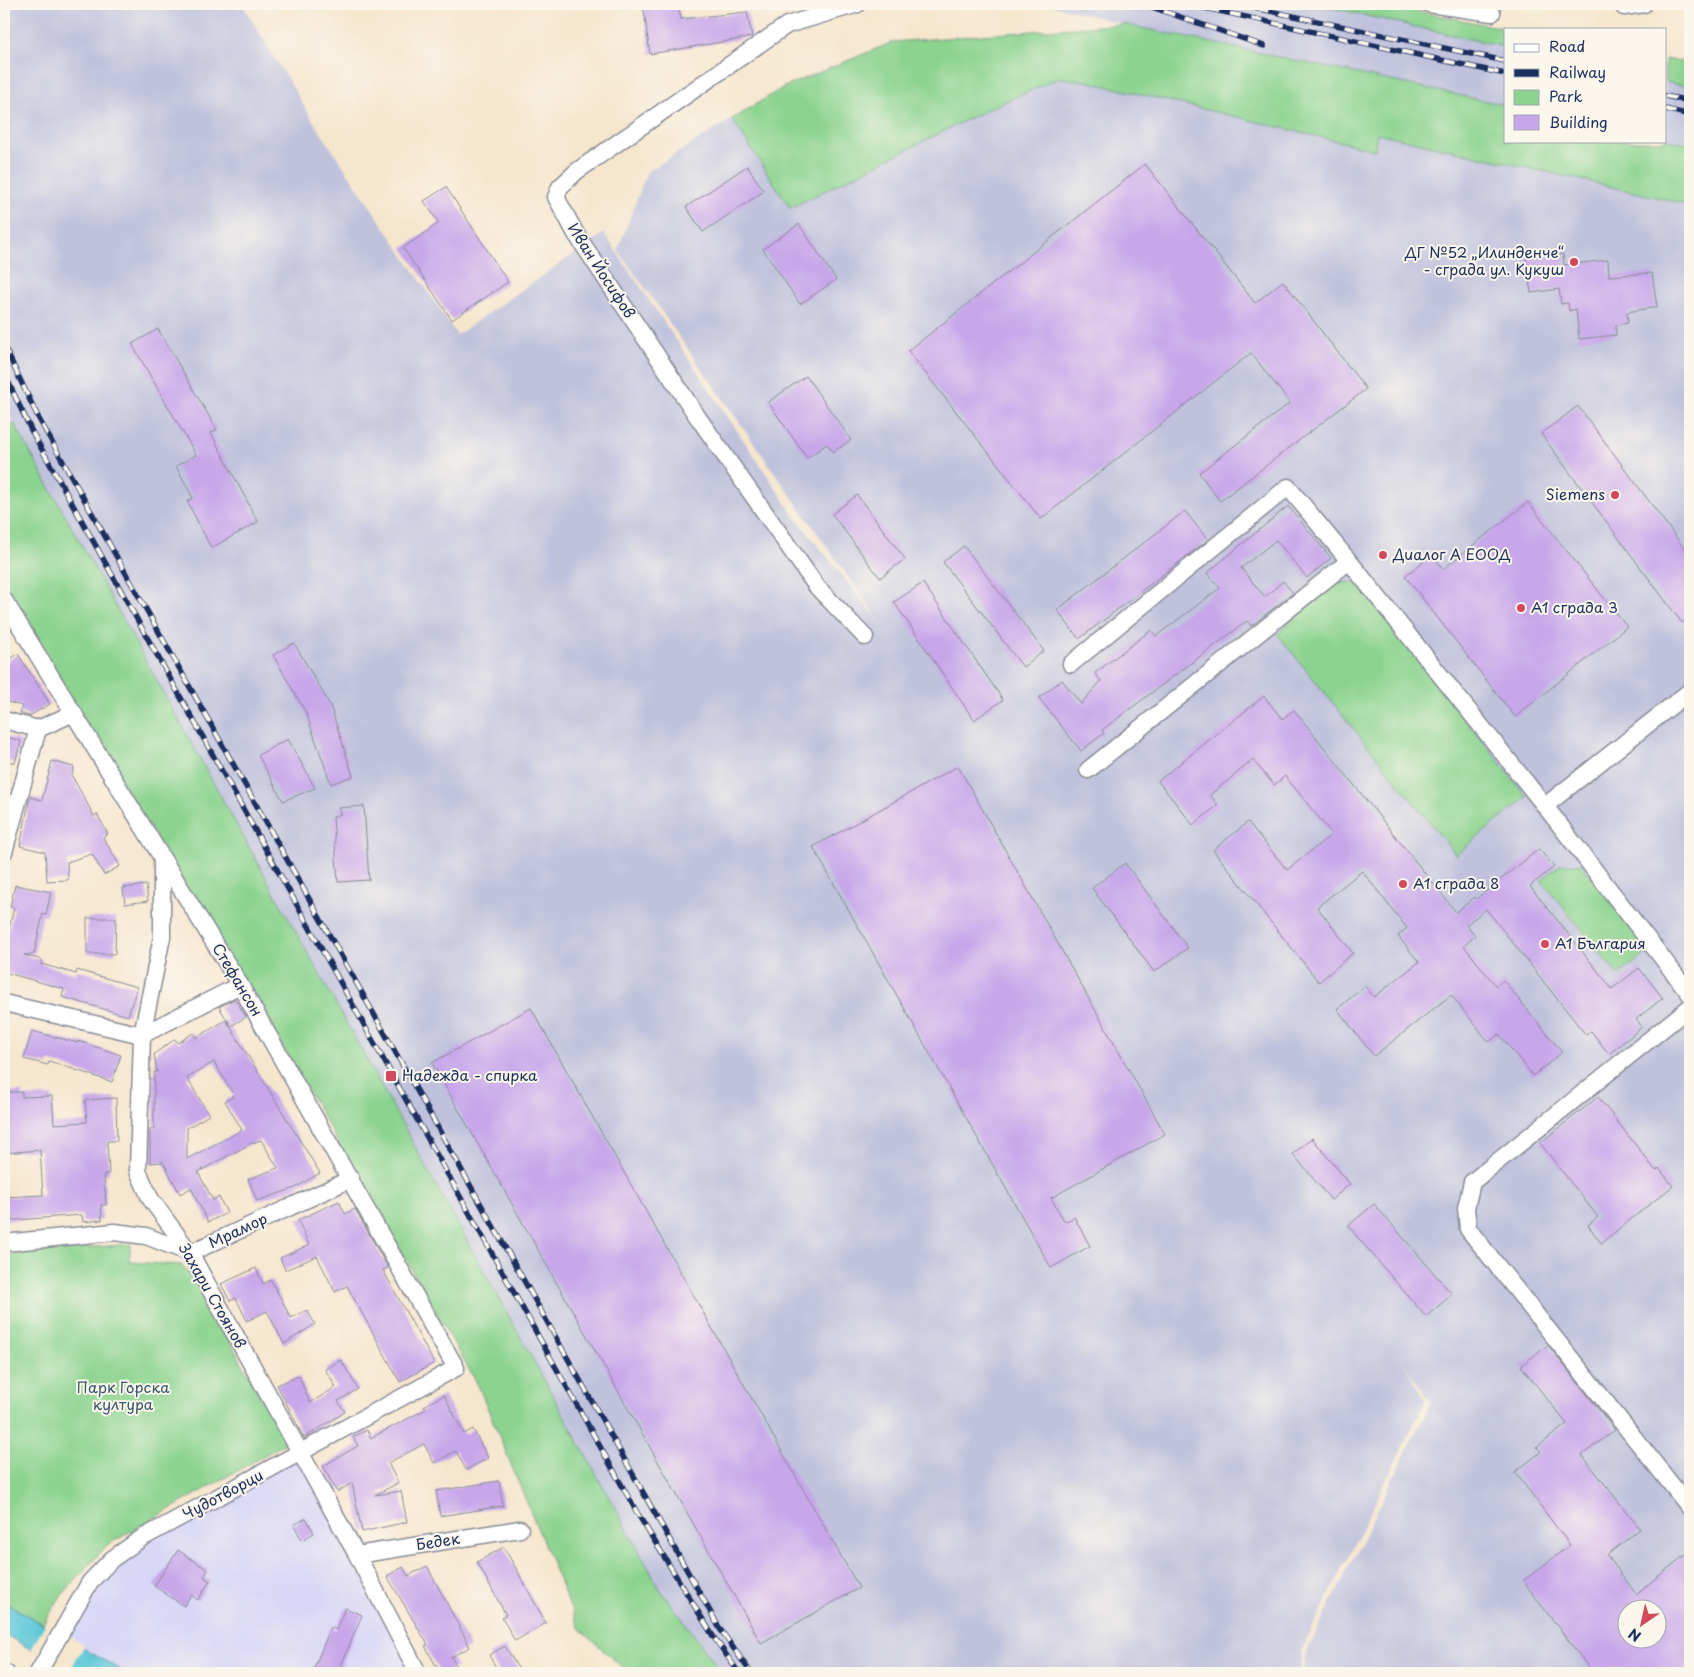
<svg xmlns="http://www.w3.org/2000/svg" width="1694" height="1677" viewBox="0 0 1694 1677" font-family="'Playpen Sans',sans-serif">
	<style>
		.built { fill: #d9d7f7 }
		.industrial { fill: #c0c2dd; fill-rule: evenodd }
		.green { fill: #8bd38f; stroke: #538176 }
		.water { fill: #5ec9d8; stroke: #3c7c9b }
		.pier { fill: #f6e6ce }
		.building { fill: #c7a6ea; fill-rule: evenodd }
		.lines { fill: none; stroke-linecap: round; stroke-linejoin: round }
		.minor-casing { stroke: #888a96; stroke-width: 19 }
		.minor { stroke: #fff; stroke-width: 16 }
		.rail-casing { stroke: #1b2f5e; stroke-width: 5.5 }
		.rail { stroke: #fbf7ec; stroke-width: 4; stroke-dasharray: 11; stroke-linecap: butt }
		.poi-dot { fill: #d1495b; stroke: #fbf7ec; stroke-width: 2 }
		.labels { text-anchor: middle; stroke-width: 4; stroke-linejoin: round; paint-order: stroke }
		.poi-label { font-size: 15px; fill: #1b2f5e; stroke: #fbf7ec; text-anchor: start }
		.street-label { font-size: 15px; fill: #1b2f5e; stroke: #fbf7ec }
		.park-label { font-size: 15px; fill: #37586a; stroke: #fbf7ec }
	</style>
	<rect width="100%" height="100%" fill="#fbf7ec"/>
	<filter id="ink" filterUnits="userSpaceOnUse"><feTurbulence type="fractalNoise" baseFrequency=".02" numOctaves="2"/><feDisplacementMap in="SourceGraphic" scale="10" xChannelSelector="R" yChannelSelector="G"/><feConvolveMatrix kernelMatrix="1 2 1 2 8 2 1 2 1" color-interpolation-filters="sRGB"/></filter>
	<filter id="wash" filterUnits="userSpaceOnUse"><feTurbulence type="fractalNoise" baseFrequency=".0096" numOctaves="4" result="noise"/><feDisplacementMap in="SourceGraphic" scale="20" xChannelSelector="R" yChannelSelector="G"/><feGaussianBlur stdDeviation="1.12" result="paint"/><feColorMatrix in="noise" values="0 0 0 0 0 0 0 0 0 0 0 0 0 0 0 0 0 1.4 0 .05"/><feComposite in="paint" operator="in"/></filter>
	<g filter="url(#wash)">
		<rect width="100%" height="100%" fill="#f6e6ce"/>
		<path class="built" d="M4,404L14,423L4,433Z
			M300,1454L418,1673H126L83,1648L84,1645L62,1632L100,1570Z"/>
		<path class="industrial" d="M4,4H242L315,124L457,335L604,233L796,518L882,625L618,250L647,172L732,119L790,208L990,108L1059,77L1085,81L1375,150L1377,133L1690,205V1673H1303L1305,1655L1431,1402L1401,1360L1426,1400L1302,1650L1300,1673H722L660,1589L4,404ZM1626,1610H1656V1640H1626Z
			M1048,4H1314L1505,47V105L1123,24Z
			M1665,82L1690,87V145L1665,139Z"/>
		<path class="green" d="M1314,4H1380L1508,29H1505V47Z
			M1123,24L1505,105V141H1665V139L1690,145V205L1377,133L1375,150L1085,81L1059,78L990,108L790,208L732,119L784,87L893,42Z
			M1665,59L1690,63V87L1665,82Z
			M14,423L660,1589L722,1673H629L579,1628L478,1385L266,1018L4,589V433Z
			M1357,582L1527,797L1456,855L1277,634L1333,583Z
			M1561,864H1581L1650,951L1618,975L1541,880Z
			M131,1244L129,1262L182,1265L201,1289L286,1443L107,1545L61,1596L43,1624L4,1602V1255Z"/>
		<path class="water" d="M4,1602L126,1673H72L4,1634Z"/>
		<path class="pier" d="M46,1623L84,1646L68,1673L30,1652Z"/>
		<g id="blocks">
			<path class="building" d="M643,4H678L681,19L747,12L752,37L650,54Z
				M1145,164L1255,303L1283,281L1366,389L1220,501L1199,473L1290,403L1251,353L1041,519L908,351Z
				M747,166L764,191L703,232L686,207Z
				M446,187L508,282L452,320L403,248L439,223L424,201Z
				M799,224L836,280L800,304L763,249Z
				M1563,254L1564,265L1608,260L1609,276L1652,273L1657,307L1627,312L1628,323L1616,325V335L1579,339L1576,309L1569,311L1568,303L1561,304L1559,289L1531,293L1526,257Z
				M158,329L217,430L211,433L258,522L211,548L187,501L193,498L176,466L196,455L132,344Z
				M806,376L851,440L833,452L827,444L807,458L768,402Z
				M1578,406L1690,556V617L1682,623L1541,434Z
				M857,495L905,559L880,578L832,514Z
				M1528,502L1627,627L1515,717L1405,576L1432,555L1443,569Z
				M1288,506L1331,558L1307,578L1276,540L1241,568L1265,597L1283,581L1293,593L1251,626L1247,621L1102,730L1104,733L1081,751L1039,698L1062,680L1081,704L1101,681L1095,673L1151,630L1156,636L1220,588L1207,573Z
				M1185,511L1208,540L1079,639L1057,610Z
				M964,546L1044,651L1023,667L943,562Z
				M923,583L1003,700L974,720L894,602Z
				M294,643L330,705L353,776L331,784L306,713L273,655Z
				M18,654L50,704L29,716L20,713L22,706L4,701V663Z
				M1264,696L1282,719L1294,710L1456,912L1475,897L1476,899L1539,849L1554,867L1530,886L1612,989L1639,968L1663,998L1636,1019L1642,1027L1609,1054L1591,1031L1586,1035L1486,909L1466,925L1475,936L1464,946L1496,986L1503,980L1562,1052L1533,1076L1499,1034L1489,1042L1451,995L1374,1056L1337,1009L1365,986L1374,997L1419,962L1398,936L1407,928L1362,871L1317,907L1353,953L1319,982L1213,850L1248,822L1287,870L1332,834L1285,776L1274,785L1253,760L1210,795L1218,805L1193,825L1158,781Z
				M4,736L21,741L15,763L4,760Z
				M288,739L315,788L283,801L258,755Z
				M52,761L74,767L72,776L94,816L97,814L108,834L103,837L120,866L104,875L92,854L67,862L68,880L47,881L45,852L20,846L30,797L42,800Z
				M958,766L1165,1134L1051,1198L1065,1222L1074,1217L1090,1246L1051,1268L813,847Z
				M364,806L369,880L338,882L333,817L341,814L338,808Z
				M1125,863L1188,948L1154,972L1092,888Z
				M15,885L51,892L46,915L43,914L34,954L24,955L42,960L41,964L76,974L77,970L137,987L128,1016L62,997L64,989L4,972V949L14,908L10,907Z
				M146,885L148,901L125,904L123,888Z
				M87,918H116L115,954H87Z
				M235,999L246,1017L231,1026L219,1007Z
				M531,1008L859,1588L761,1643L432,1063Z
				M226,1020L320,1173L295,1188L257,1201L248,1179L278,1168L261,1140L250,1144L198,1172L213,1200L219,1197L227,1213L208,1222L191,1188L180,1194L163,1162L150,1163V1129H154V1072H157L154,1054L175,1039L178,1043L193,1033L196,1038ZM214,1062L234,1096L225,1101L242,1130L187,1159V1128L209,1115L187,1078Z
				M32,1031L78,1043V1041L121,1055L112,1082L49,1061L48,1065L24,1059Z
				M4,1092H22V1097L52,1096L54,1124L87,1122L85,1100L116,1098L117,1141H107L109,1174H104L106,1205H101L102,1220L83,1222L82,1215L4,1221V1197L43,1195L40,1150L4,1153Z
				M1598,1097L1656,1171L1659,1168L1673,1186L1601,1243L1588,1225L1598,1217L1540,1143Z
				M1312,1138L1350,1184L1331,1200L1293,1154Z
				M339,1201L345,1214L355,1209L388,1268L383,1270L434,1363L400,1382L347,1286L335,1292L317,1256L285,1270L280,1258L309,1245L298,1220Z
				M1374,1204L1452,1294L1426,1317L1348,1226Z
				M256,1268L263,1284L271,1280L291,1318L307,1310L315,1324L284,1344L267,1311L247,1321L236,1298L230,1301L221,1284Z
				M1548,1345L1615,1430L1582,1455L1640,1529L1607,1555L1636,1594L1690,1551V1673H1593L1523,1581L1570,1545L1515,1472L1541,1452L1537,1447L1567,1424L1521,1366ZM1626,1610H1656V1640H1626Z
				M341,1360L358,1389L338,1401L345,1412L304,1438L277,1385L299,1376L310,1403L336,1387L325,1369Z
				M444,1395L464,1434L473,1429L488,1458L466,1470L456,1451L434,1463L424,1444L388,1463L398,1483L375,1495L401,1491L407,1522L362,1532L352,1483L337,1492L323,1466L358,1446L353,1437L367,1430L371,1438L426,1409L424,1406Z
				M499,1481L503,1506L440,1516L436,1491Z
				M306,1518L314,1533L302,1540L294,1525Z
				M504,1547L546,1623L515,1641L502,1617L506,1615L477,1562Z
				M178,1550L208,1570L204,1577L210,1581L198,1600L191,1595L184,1606L154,1586Z
				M427,1566L470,1647L451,1657L457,1667L445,1673H440L425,1646L428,1645L387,1576L403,1567L408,1576Z
				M345,1608L362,1615L338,1673H312L331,1627L336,1630Z
				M505,1646L521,1673H499L489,1655Z"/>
		</g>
	</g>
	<g filter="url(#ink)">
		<use href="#blocks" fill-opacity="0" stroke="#888a96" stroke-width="1"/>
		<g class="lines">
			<defs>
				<path id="minor" d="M858,4L787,25L577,171L560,187L556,197L576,234L697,416L817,587L865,637
					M1429,4L1492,13
					M1624,7L1644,4
					M4,600L240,985L456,1368L142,1538L112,1559L90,1582L38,1673
					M1071,664L1288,487L1349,561
					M4,720L38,729L74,713
					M1088,770L1349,561L1545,806L1690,994
					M1545,806L1690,691
					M4,852L38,729
					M162,858V937L142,1035L138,1171L150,1198L190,1253L357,1555L418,1673
					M4,1003L142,1035L240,985
					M1690,1007L1472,1182L1466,1208L1468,1229L1690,1508
					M4,1243L114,1232L146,1236L190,1253L351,1179
					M357,1555L520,1529
					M4,1672L6,1673"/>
			</defs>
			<use href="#minor" class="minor-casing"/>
			<use href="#minor" class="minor"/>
			<defs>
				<path id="rail" d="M1143,4L1264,46
					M1187,4L1505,74
					M1237,4L1505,61
					M1665,96L1690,101
					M1665,109L1690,115
					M4,346L39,419L720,1629L751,1673
					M4,373L31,430L639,1516L713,1636L739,1673"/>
			</defs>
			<use href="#rail" class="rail-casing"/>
			<use href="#rail" class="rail"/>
		</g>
	</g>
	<g class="poi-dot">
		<circle cx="1574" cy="262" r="5"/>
		<circle cx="1615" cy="495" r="5"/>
		<circle cx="1383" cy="555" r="5"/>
		<circle cx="1521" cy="608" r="5"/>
		<circle cx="1403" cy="884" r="5"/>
		<circle cx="1545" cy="944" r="5"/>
		<rect x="385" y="1070" width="12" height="12" rx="2.5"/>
	</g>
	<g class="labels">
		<g class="poi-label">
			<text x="1564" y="258" text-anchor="end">ДГ №52 „Илинденче“<tspan x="1564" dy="17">- сграда ул. Кукуш</tspan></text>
			<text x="1605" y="500" text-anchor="end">Siemens</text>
			<text x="1393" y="560">Диалог А ЕООД</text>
			<text x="1531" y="613">А1 сграда 3</text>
			<text x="1413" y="889">А1 сграда 8</text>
			<text x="1555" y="949">А1 България</text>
			<text x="402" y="1081">Надежда - спирка</text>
		</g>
		<g class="street-label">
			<text transform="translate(601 271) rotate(57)" y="5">Иван Йосифов</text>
			<text transform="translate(237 980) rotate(59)" y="5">Стефансон</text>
			<text transform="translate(238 1231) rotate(-25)" y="5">Мрамор</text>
			<text transform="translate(212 1296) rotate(60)" y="5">Захари Стоянов</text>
			<text transform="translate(223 1495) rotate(-28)" y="5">Чудотворци</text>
			<text transform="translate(438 1542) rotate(-9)" y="5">Бедек</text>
		</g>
		<g class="park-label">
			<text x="123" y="1393">Парк Горска<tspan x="123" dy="17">култура</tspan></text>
		</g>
	</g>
	<rect width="1694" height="1677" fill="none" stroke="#fbf7ec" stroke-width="20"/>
	<rect x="1504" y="28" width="162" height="115" fill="#fbf7ec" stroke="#a1a7b3"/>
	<rect x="1514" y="44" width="25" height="8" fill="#ffffff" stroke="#a1a7b3"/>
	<text x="1549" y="52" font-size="15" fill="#1b2f5e">Road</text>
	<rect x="1514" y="69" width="25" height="8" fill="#1b2f5e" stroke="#a1a7b3"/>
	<text x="1549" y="78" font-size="15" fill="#1b2f5e">Railway</text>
	<rect x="1514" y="90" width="25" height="15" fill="#8bd38f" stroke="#a1a7b3"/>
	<text x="1549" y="102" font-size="15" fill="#1b2f5e">Park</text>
	<rect x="1514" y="115" width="25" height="15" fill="#c7a6ea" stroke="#a1a7b3"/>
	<text x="1549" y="128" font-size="15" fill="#1b2f5e">Building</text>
	<g transform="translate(1642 1624) rotate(214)"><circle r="24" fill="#fbf7ec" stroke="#a1a7b3"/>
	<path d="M0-4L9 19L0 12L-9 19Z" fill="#d1495b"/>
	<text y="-8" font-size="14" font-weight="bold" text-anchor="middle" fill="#1b2f5e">N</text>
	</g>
</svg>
